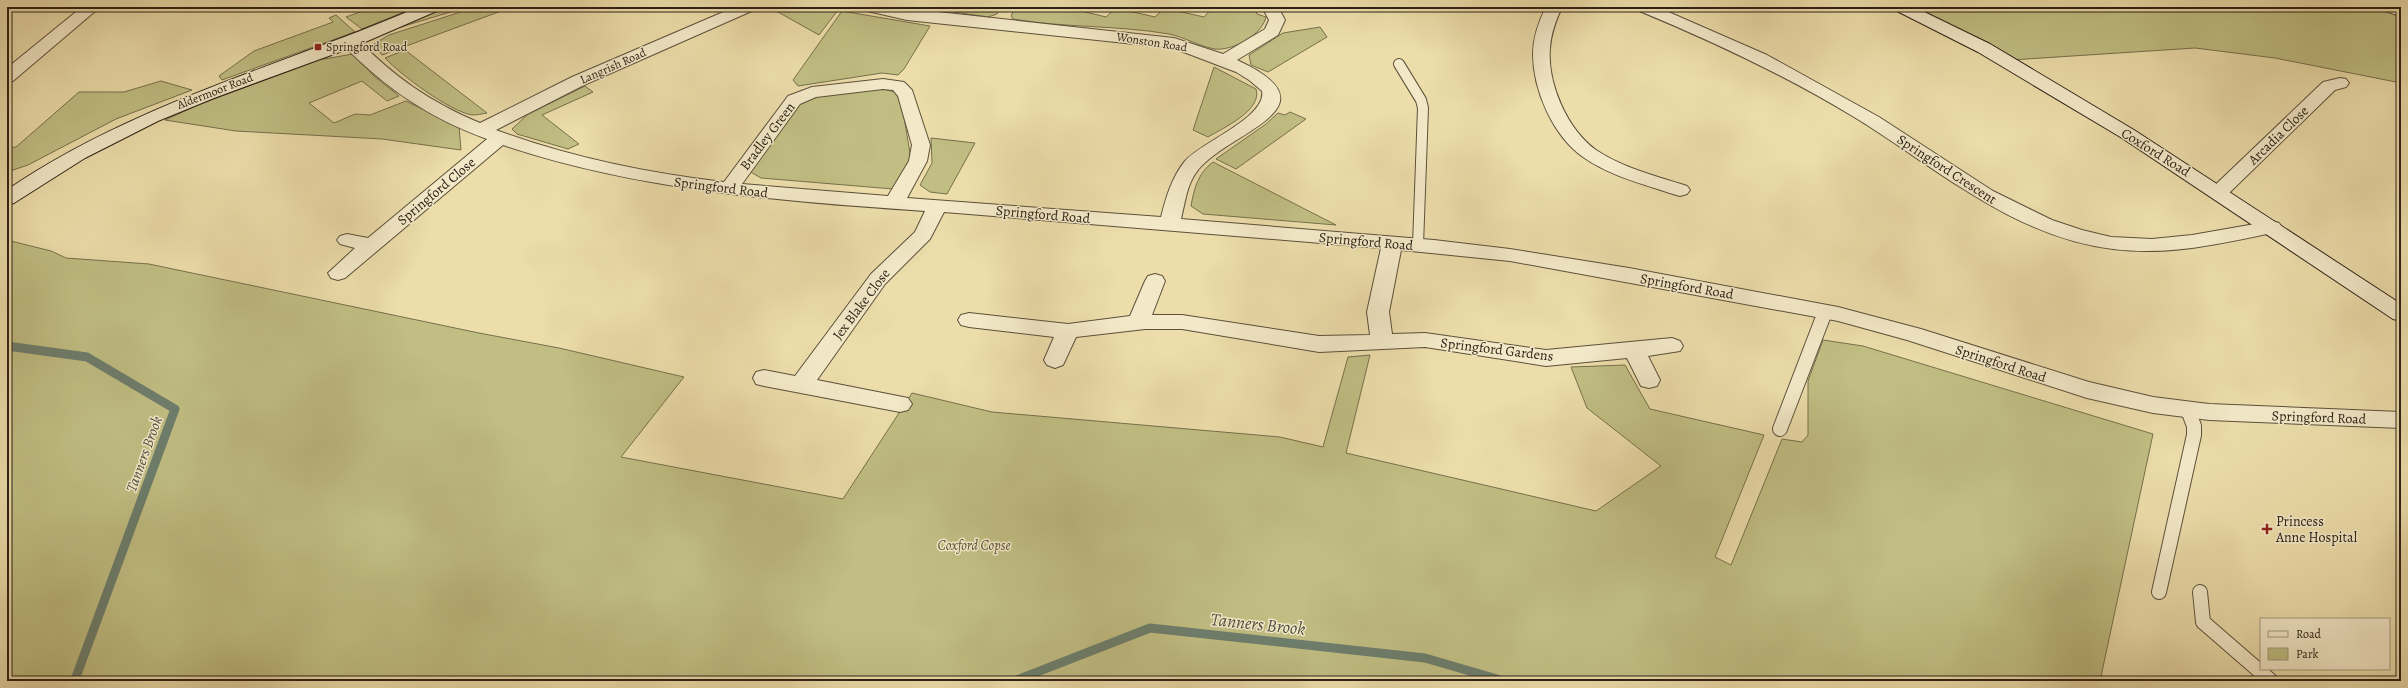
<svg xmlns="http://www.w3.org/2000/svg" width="2408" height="688" viewBox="0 0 2408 688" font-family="Alegreya,serif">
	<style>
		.green { fill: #c0be83; stroke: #76704c }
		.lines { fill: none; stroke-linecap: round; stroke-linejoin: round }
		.stream { stroke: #6d7e6d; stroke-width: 9 }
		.lane-far1-casing { stroke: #5c503b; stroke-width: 12 }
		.lane-casing { stroke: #5c503b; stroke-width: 16 }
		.street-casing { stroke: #5c503b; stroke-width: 2 }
		.secondary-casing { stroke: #2c2116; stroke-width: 2 }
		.lane-far1 { stroke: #f3e9c8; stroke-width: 10 }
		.lane { stroke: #f3e9c8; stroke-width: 14 }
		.street { fill: #f3e9c8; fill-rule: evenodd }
		.secondary { fill: #f3e9c8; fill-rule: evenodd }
		.poi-dot { fill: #8f2418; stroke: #f3e9c8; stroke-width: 1.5 }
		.labels { text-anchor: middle; stroke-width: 3; stroke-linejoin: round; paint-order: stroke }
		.far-street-label { font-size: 12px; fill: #2c2116; stroke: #f3e9c8 }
		.far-poi-label { font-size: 12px; fill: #2c2116; stroke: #f3e9c8; text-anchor: start }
		.street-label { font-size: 14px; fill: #2c2116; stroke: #f3e9c8 }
		.poi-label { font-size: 14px; fill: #2c2116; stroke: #f3e9c8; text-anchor: start }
		.park-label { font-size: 14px; font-style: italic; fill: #585037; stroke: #f3e9c8 }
		.water-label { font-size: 15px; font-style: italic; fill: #4d5042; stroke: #f3e9c8 }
		.near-water-label { font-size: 18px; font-style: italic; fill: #4d5042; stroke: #f3e9c8 }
	</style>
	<rect width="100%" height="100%" fill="#ecddaa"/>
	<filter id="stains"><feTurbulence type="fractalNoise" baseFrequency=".005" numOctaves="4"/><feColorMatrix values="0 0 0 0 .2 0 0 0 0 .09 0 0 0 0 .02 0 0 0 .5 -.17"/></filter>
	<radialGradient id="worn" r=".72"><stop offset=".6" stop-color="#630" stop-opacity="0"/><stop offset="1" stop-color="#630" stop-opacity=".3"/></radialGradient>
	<path class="green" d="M374,7H416L362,29L346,17Z
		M446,7H467L401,27Z
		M476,7H512L382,55L374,44L389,35Z
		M769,7H828L838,10L819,35Z
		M920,7H1000L997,14L988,17Z
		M1015,7H1065L1106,17L1116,8L1155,17L1164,8L1204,17L1213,7H1254L1257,14L1266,17C1262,35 1233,51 1215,49C1201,47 1184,37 1169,34C1117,25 1064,28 1013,19L1011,16Z
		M1913,7H2401V83L2275,58L2195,48L2011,60Z
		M842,11L930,26L904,69L898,75L882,73L798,86L793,80Z
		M336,15L355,32L222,80L219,76L254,51L333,22L329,18Z
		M1320,27L1327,37L1268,72L1251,65L1249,55L1283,33Z
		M405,50L487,113C482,114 477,115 472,115C449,111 401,75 385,58Z
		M353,54L374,76L399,96L387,101L362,81L309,103L334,123L355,114L370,115L406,101L459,127L461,150L382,139L236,131L165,120L198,105L318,60Z
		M1214,67L1256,89C1263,110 1223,128 1208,137L1193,130Z
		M161,81L192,90L116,119L28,165L7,172V148L16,147L79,92H124Z
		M585,86L593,92L542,115L579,144L568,149L517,134L512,129L528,114Z
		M879,88L895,92L901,99L910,153L909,162L893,189L761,178L749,171L793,106L809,97Z
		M1290,112L1306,119L1236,169L1216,159L1266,124L1278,113L1285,115Z
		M931,138L975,143L947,194L930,192L920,185L932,163Z
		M1213,162L1336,225L1203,214L1191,206C1194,189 1198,173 1213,162Z
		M7,240L51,251L66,258L149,264L479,333L559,348L684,377L621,457L843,499L912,393L992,412L1280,437L1323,447L1348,357L1370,355L1346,453L1596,511L1661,466L1587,408L1571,367L1625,365L1650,409L1764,435L1715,557L1731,565L1782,439L1802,442L1808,435V381L1823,340L1863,346L2153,434L2100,681H7Z"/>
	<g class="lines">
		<path class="stream" d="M7,346L87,357L175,409L76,677L78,681
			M1014,681L1150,628L1425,658L1504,681"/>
		<defs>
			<path id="lane-far1" d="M2389,7L2401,11
				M1399,64L1421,100L1423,108L1418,245"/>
			<path id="lane" d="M1780,429L1825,312
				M2159,592L2194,435V426L2188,410
				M2200,592L2203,622L2271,681"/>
			<path id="street" d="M82,7H100L13,81L7,82V68Z
				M735,7H756L754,10L584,85L496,130C569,157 646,173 724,182L788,96L812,87L883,79L904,82L912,90L930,145L927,161L907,198L1161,217C1166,197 1172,177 1185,161C1202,142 1267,117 1262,91L1249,80L1236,72L1173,48L907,20L863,10L861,7H892L1174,38L1223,54L1265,29L1269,20L1262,7H1278L1285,20L1278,35L1237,60C1341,108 1229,131 1198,170C1187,183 1185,203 1181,219L1434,240L1510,249L1629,268L1838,307L1921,329L2089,382L2153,397L2209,404L2401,412V428L2209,420L2153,413L2087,398L1907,340L1838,321L1510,261L1401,250L1389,312L1392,334L1425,333L1546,350L1672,338L1680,341L1683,346L1680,351L1648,356L1660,380L1657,386L1649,388L1641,386L1627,358L1546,366L1425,347L1319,352L1182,329H1145L1076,337L1063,365L1055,368L1047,365L1044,360L1054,337L969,327L961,325L958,320L961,315L969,313L1068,324L1130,316L1145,281L1148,276L1155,274L1162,276L1165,281L1152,315H1182L1319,336L1370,335L1367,312L1381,248L944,212L930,239L885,284L817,380L908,398L912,404L908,410L900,412L764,386L756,384L753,378L756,372L764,370L795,376L871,274L915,232L925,211C783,201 640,191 503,145L345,278L338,280L331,278L328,273L355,248L340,244L337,240L340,236L347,234L368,238L487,139C429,118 387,89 344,46L342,42L344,38H356C394,77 430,102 480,123L572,77ZM883,89L893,90L898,96L912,145L909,161L888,196L742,184L800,104L816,97Z
				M1546,7H1562C1556,20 1551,33 1550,48C1547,83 1567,129 1596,150C1623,168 1656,176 1687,186L1690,190L1687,194L1680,196L1673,194C1643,184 1610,176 1583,157C1553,136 1533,90 1533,54C1533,37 1539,21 1546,7Z
				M1635,7H1657L1767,55L1879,117L1993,191L2052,220L2082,230L2111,237L2152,239L2192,235L2272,221L2279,223L2282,227L2279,231L2272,233C2220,244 2167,256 2113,249C2013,237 1936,167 1854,117C1785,75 1712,41 1637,10Z
				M2340,78L2346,79L2349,83L2346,87L2335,90L2226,196L2219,198L2212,196L2209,192L2212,188L2323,82Z"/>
			<path id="secondary" d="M419,7H441L439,10L356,46L214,98L158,121L85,158L14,203L7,205V190C133,104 281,66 419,7Z
				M1893,7H1914L1990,44L2134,130L2401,304V321L2393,319L2122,138L1978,52L1895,10Z"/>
		</defs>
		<use href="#lane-far1" class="lane-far1-casing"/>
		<use href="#lane" class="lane-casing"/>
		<use href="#street" class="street-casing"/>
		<use href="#secondary" class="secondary-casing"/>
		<use href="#lane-far1" class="lane-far1"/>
		<use href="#lane" class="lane"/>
		<use href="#street" class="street"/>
		<use href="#secondary" class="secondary"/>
	</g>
	<g class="poi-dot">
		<rect x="314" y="43" width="8" height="8" rx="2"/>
		<path d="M2265 523h4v4h4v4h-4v4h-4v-4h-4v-4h4z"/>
	</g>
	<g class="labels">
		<g class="far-street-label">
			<text transform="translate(1152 42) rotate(9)" y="4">Wonston Road</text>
			<text transform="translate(613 66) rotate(-24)" y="4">Langrish Road</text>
			<text transform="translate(215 91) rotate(-21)" y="4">Aldermoor Road</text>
		</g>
		<g class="far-poi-label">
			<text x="326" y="51">Springford Road</text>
		</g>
		<g class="street-label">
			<text transform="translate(2278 135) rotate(-44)" y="5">Arcadia Close</text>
			<text transform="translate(767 136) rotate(-53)" y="5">Bradley Green</text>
			<text transform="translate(2156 152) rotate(32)" y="5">Coxford Road</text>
			<text transform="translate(1947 169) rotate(33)" y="5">Springford Crescent</text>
			<text transform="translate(721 187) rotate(7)" y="5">Springford Road</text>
			<text transform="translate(436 191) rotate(-40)" y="5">Springford Close</text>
			<text transform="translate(1043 214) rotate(5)" y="5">Springford Road</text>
			<text transform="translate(1366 241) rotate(5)" y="5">Springford Road</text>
			<text transform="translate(1687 286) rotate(10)" y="5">Springford Road</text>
			<text transform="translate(861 304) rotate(-53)" y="5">Jex Blake Close</text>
			<text transform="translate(1497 349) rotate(7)" y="5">Springford Gardens</text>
			<text transform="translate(2001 363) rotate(18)" y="5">Springford Road</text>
			<text transform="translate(2319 417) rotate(2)" y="5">Springford Road</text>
		</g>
		<g class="poi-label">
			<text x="2276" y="526">Princess<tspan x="2276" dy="16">Anne Hospital</tspan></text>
		</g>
		<g class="park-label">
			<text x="974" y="550">Coxford Copse</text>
		</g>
		<g class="water-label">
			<text transform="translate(144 454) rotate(-70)" y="5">Tanners Brook</text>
		</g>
		<g class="near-water-label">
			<text transform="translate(1258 624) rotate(6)" y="6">Tanners Brook</text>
		</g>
	</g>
	<rect width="2408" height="688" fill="none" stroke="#ecddaa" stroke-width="24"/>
	<rect x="8" y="8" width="2392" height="672" fill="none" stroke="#2c2116" stroke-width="2"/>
	<rect x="12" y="12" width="2384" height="664" fill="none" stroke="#2c2116"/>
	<rect x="2260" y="618" width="130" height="52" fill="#f3e9c8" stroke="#a39981"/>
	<rect x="2268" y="631" width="20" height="6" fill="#f3e9c8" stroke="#a39981"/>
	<text x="2296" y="638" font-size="12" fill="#2c2116">Road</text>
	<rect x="2268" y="648" width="20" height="12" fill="#c0be83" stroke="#a39981"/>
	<text x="2296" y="658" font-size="12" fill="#2c2116">Park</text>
	<rect width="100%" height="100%" filter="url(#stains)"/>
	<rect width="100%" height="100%" fill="url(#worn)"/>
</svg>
